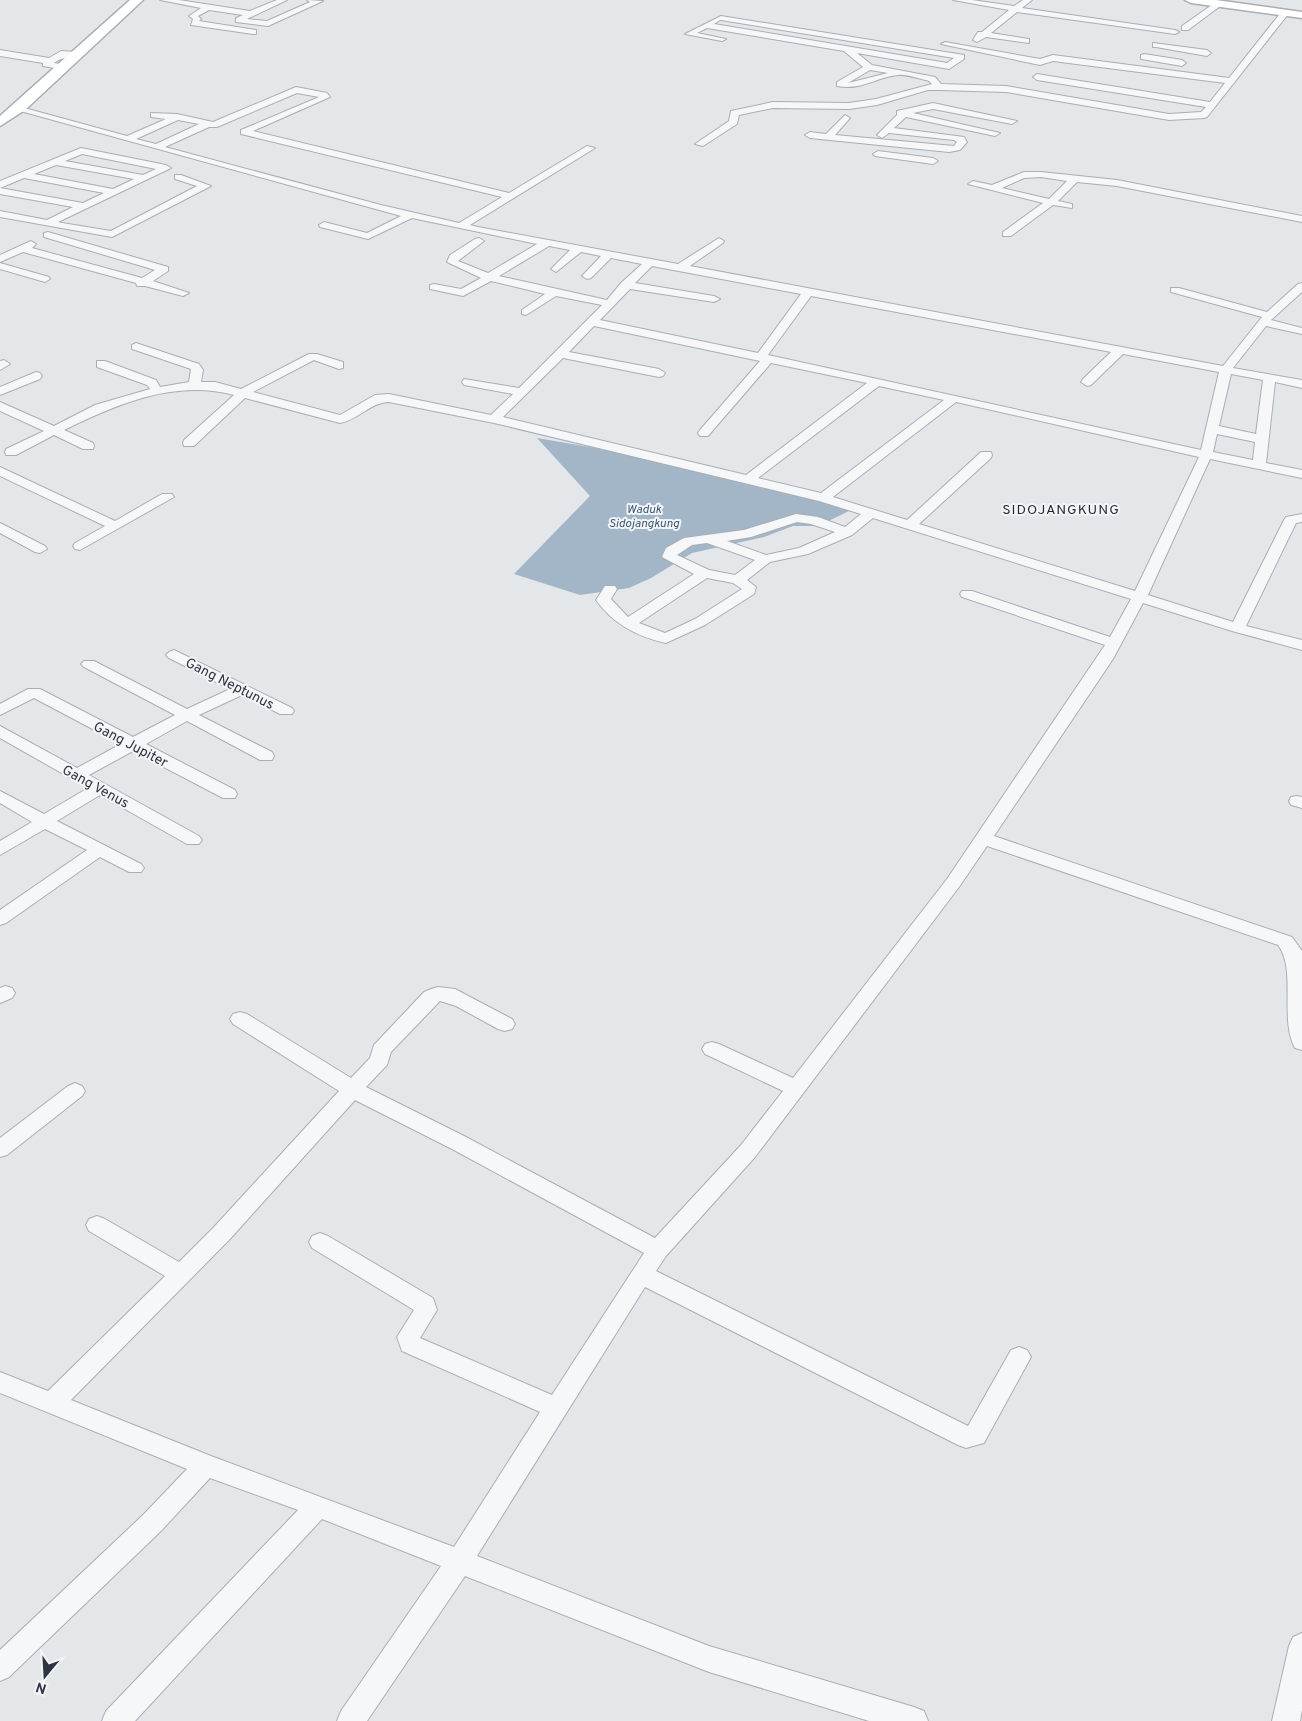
<svg xmlns="http://www.w3.org/2000/svg" width="1302" height="1721" viewBox="0 0 1302 1721" font-family="Overpass,sans-serif">
	<style>
		.water { fill: #a2b6c7 }
		.lines { fill: none; stroke-linecap: round; stroke-linejoin: round }
		.street-casing { stroke: #a9aeb4; stroke-width: 2 }
		.secondary-casing { stroke: #a9aeb4; stroke-width: 3 }
		.street { fill: #f6f7f9; fill-rule: evenodd }
		.secondary { fill: #fff; fill-rule: evenodd }
		.labels { text-anchor: middle; stroke-width: 4; stroke-linejoin: round; paint-order: stroke }
		.far-water-label { font-size: 12px; font-style: italic; fill: #3a5672; stroke: #f3f5f8 }
		.far-quarter-label { font-size: 14px; letter-spacing: 1px; fill: #1f2732; stroke: #f3f5f8 }
		.street-label { font-size: 14px; fill: #2d3541; stroke: #f3f5f8 }
	</style>
	<rect width="100%" height="100%" fill="#e4e7ea"/>
	<path class="water" d="M537,438L648,457L801,493L849,511L818,526H793L764,537L692,553L651,578L629,588L580,595L514,574L590,496Z"/>
	<g class="lines">
		<defs>
			<path id="street" d="M160,0H179L250,11L277,0H287L247,19L267,21L310,2L307,0L323,1L268,26L236,22V18L243,15L209,10L198,16L201,19L199,21L256,30V34H253L191,25L193,19L189,16L201,8Z
				M953,0H972L1014,6L1023,0H1032L1022,8L1175,30L1179,32L1175,34L1017,12L991,33L1029,39V43L986,37L977,42L973,40L978,32H982L1009,10Z
				M1216,2L1223,4L1188,30H1182V26Z
				M1282,11L1289,13L1207,117L1204,118L1169,120L1006,92L939,90H928L877,105L849,109L773,108L739,115L737,124L703,146L695,144L729,121L731,111L773,102L849,103L876,99L932,84L929,81C920,79 907,74 898,75C877,77 860,91 837,86V82L863,67L844,51L707,28L697,33L726,39L722,41L685,34L721,16L964,55V59L949,69L857,53L872,65L935,77L941,84L1006,86L1169,114L1201,112L1206,107L1037,80L1033,77L1037,74L1210,102L1225,83L1053,61L1040,65L941,44L945,42L1040,59L1053,55L1229,78ZM720,20H721L954,58L947,63L714,24ZM870,70L888,73L848,83Z
				M1153,43L1207,50L1211,53L1207,56L1156,47H1153Z
				M0,50L49,58L61,51L78,52L82,55C74,61 66,54 54,63L68,65V69L65,70L43,66V63L0,56Z
				M1144,54L1182,60L1186,63L1182,66L1141,59V55Z
				M296,87L327,93L330,97L253,131L509,193L587,146L595,148L470,225L478,227L678,264L719,238L724,241L723,243L690,266L1223,366L1262,317L1171,292V288H1179L1267,312L1298,284L1302,283V292L1271,320L1302,328V334L1266,326L1233,368L1302,380V388L1275,382L1266,463L1302,470V478L1210,459L1148,595L1233,622L1284,520L1286,517L1302,514V522L1296,523L1246,626L1302,640V650L1232,631L1143,603L1113,659L994,836L1292,937L1302,951V1050L1295,1048C1279,1019 1297,970 1278,945L987,846L959,887L755,1157L666,1256L656,1271L968,1426L1011,1350L1019,1347L1027,1350L1031,1357L984,1443L966,1448L958,1445L645,1287L477,1556L709,1646L914,1707L924,1711L928,1721H869L709,1672L465,1576L367,1721H337L341,1711L441,1566L322,1519L135,1721H102L106,1711L298,1510L210,1478L161,1531L9,1677L0,1681V1650L143,1515L187,1469L0,1393V1372L48,1391L165,1276L89,1231L86,1225L89,1219L97,1216L105,1219L179,1262L214,1227L339,1091L233,1024L230,1019L233,1014L240,1012L247,1014L351,1078L370,1058L374,1045L424,992L431,989L438,987L455,989L512,1019L515,1024L512,1029L505,1031L498,1029L456,1006L440,1001L391,1052L387,1065L366,1087L466,1137L655,1238L741,1145L783,1091L705,1054L702,1049L705,1044L712,1042L719,1044L793,1078L947,879L1105,645L962,597L960,594L962,591H972L1110,637L1131,599L873,518L852,535L808,554L770,562L747,580L756,587L754,594L705,625L666,643C638,637 613,624 596,600L605,586H615L617,589L611,599L628,617L694,574L662,557L666,548L684,538L744,530L796,514L818,517L845,527L861,514L819,501L494,423L389,402C371,402 358,420 340,423L245,398L194,446H184L183,443L184,440L234,395C175,379 117,404 64,430L93,443L94,446L93,449H83L54,435L16,455H6L5,452L6,449L44,431L0,411V402L54,426L95,405L150,389L147,385L97,367V361H105L156,380L160,387L189,382L191,369L132,349V345L136,343L199,364L203,370L201,382H215L241,389L309,354H317L343,362V368L339,369L314,360L253,392L340,415L375,395L389,394L491,415L513,394L464,385L462,382L464,379L519,388L602,305L556,296L526,315L522,314V310L545,294L491,281L463,296L430,289V285L434,284L461,289L481,278L447,262L450,255L475,239L479,238L484,241L458,261L488,273L537,244L412,218L368,239L320,227L319,225L324,222L367,233L401,216L13,109L17,106L127,136L166,119L151,117V113L177,114L213,122ZM297,93L319,97L241,130V134L502,197L459,223L381,205L165,147L209,127H217ZM178,120L199,124L156,144L136,139ZM549,246L570,250L551,269L556,272L581,252L601,256L582,276L587,279L591,278L611,258L642,264L621,283L607,300L499,276ZM652,266L801,294L758,353L600,320L630,289L714,302L720,299L714,296L635,283ZM811,296L1111,352L1083,379L1081,382L1087,386L1091,385L1123,354L1219,372L1201,450L768,355ZM594,326L760,361L700,430L698,433L700,436H708L771,363L867,383L746,475L503,417L563,358L659,377L663,376L665,373L659,369L569,352ZM1231,374L1263,380L1256,434L1219,426ZM879,386L944,400L821,493L758,478ZM956,402L1199,457L1135,591L919,524L991,458L992,455L991,452H981L907,520L833,497ZM1217,434L1255,442L1253,460L1213,452ZM797,522L811,524L835,532L799,548L766,555L727,541L751,537ZM707,543L755,560L735,575L709,570L677,555L692,545ZM707,578L733,583L742,589L695,619L665,633L639,623ZM355,1100L452,1149L644,1253L552,1395L420,1338L437,1310L433,1298L328,1236L320,1233L312,1236L309,1242L312,1248L414,1310L397,1337L402,1351L540,1412L454,1547L211,1456L71,1400L230,1239Z
				M933,103L1017,121L1012,124L933,109L913,113L1000,133L995,136L906,117L894,128L964,137L967,142L960,150L949,152L810,138L805,135L810,132L826,134L845,115L850,118L835,135L954,146L957,142L954,140L889,133L882,138L877,135L897,115V111Z
				M81,148L166,165L171,168L58,222L62,223L111,231L197,186L175,179V175H181L211,186L112,237L0,217V211L47,220L73,207L0,194V188L83,203L104,193L24,178L0,188V181ZM82,154L156,169L143,175L65,161ZM56,165L134,179L113,189L34,174Z
				M878,151L933,158L938,161L933,164L875,156L873,154Z
				M1024,172H1041L1117,180L1302,216V222L1117,186L1077,182L1058,201L1072,204V208L1053,205L1011,236H1003V232L1043,203L968,184L973,181L992,185ZM1041,177L1067,181L1049,199L1002,188L1024,178Z
				M48,232L168,267V271L153,281L189,293L183,296L145,286H137L136,283L23,252L0,262V255L31,241L36,244L32,248L142,278L155,270L44,237V233Z
				M0,263L49,277L50,279L45,282L0,269Z
				M4,360L10,364L0,370V361Z
				M36,372L40,373L42,376L40,379L0,395V387Z
				M0,467L115,521L162,494H172L174,497L80,550L75,549L73,546L75,543L105,526L0,476Z
				M0,523L45,546L47,549L40,553L35,552L0,533Z
				M174,650L292,708L294,711L292,714H280L242,695L199,715L272,752L274,756L272,760H260L187,721L146,744L235,790L237,794L235,798H223L133,751L89,775L199,836L202,840L199,844H187L100,795L57,821L141,864L144,868L141,872H129L100,857L6,923L0,925V910L87,850L45,829L0,855V841L32,822L0,803V791L44,814L88,788L0,738V726L77,768L121,744L34,698L0,715V704L28,689H40L133,737L175,715L84,667L81,664L84,661H94L187,709L230,689L169,658L166,655L169,652Z
				M1297,796L1302,797V808L1291,805L1289,801L1291,797Z
				M5,986L12,988L15,993L12,998L0,1003V988Z
				M75,1083L82,1086L85,1091L82,1096L7,1155L0,1157V1138L68,1086Z
				M1302,1633V1710L1300,1721H1272L1289,1646L1293,1637Z"/>
			<path id="secondary" d="M130,0H143L25,110L0,126V116Z
				M1185,0H1216L1302,12V18L1191,3Z"/>
		</defs>
		<use href="#street" class="street-casing"/>
		<use href="#secondary" class="secondary-casing"/>
		<use href="#street" class="street"/>
		<use href="#secondary" class="secondary"/>
	</g>
	<g class="labels">
		<g class="far-water-label">
			<text x="644" y="513">Waduk<tspan x="644" dy="14">Sidojangkung</tspan></text>
		</g>
		<g class="far-quarter-label">
			<text x="1061" y="514">SIDOJANGKUNG</text>
		</g>
		<g class="street-label">
			<text transform="translate(230 683) rotate(27)" y="5">Gang Neptunus</text>
			<text transform="translate(131 744) rotate(28)" y="5">Gang Jupiter</text>
			<text transform="translate(96 786) rotate(29)" y="5">Gang Venus</text>
		</g>
	</g>
	<g transform="translate(45 1676) rotate(198)" stroke="#f3f5f8" stroke-width="4" paint-order="stroke">
	<path d="M0-4L9 19L0 12L-9 19Z" fill="#2d3541"/>
	<text y="-8" font-size="14" font-weight="bold" text-anchor="middle" fill="#2d3541">N</text>
	</g>
</svg>
